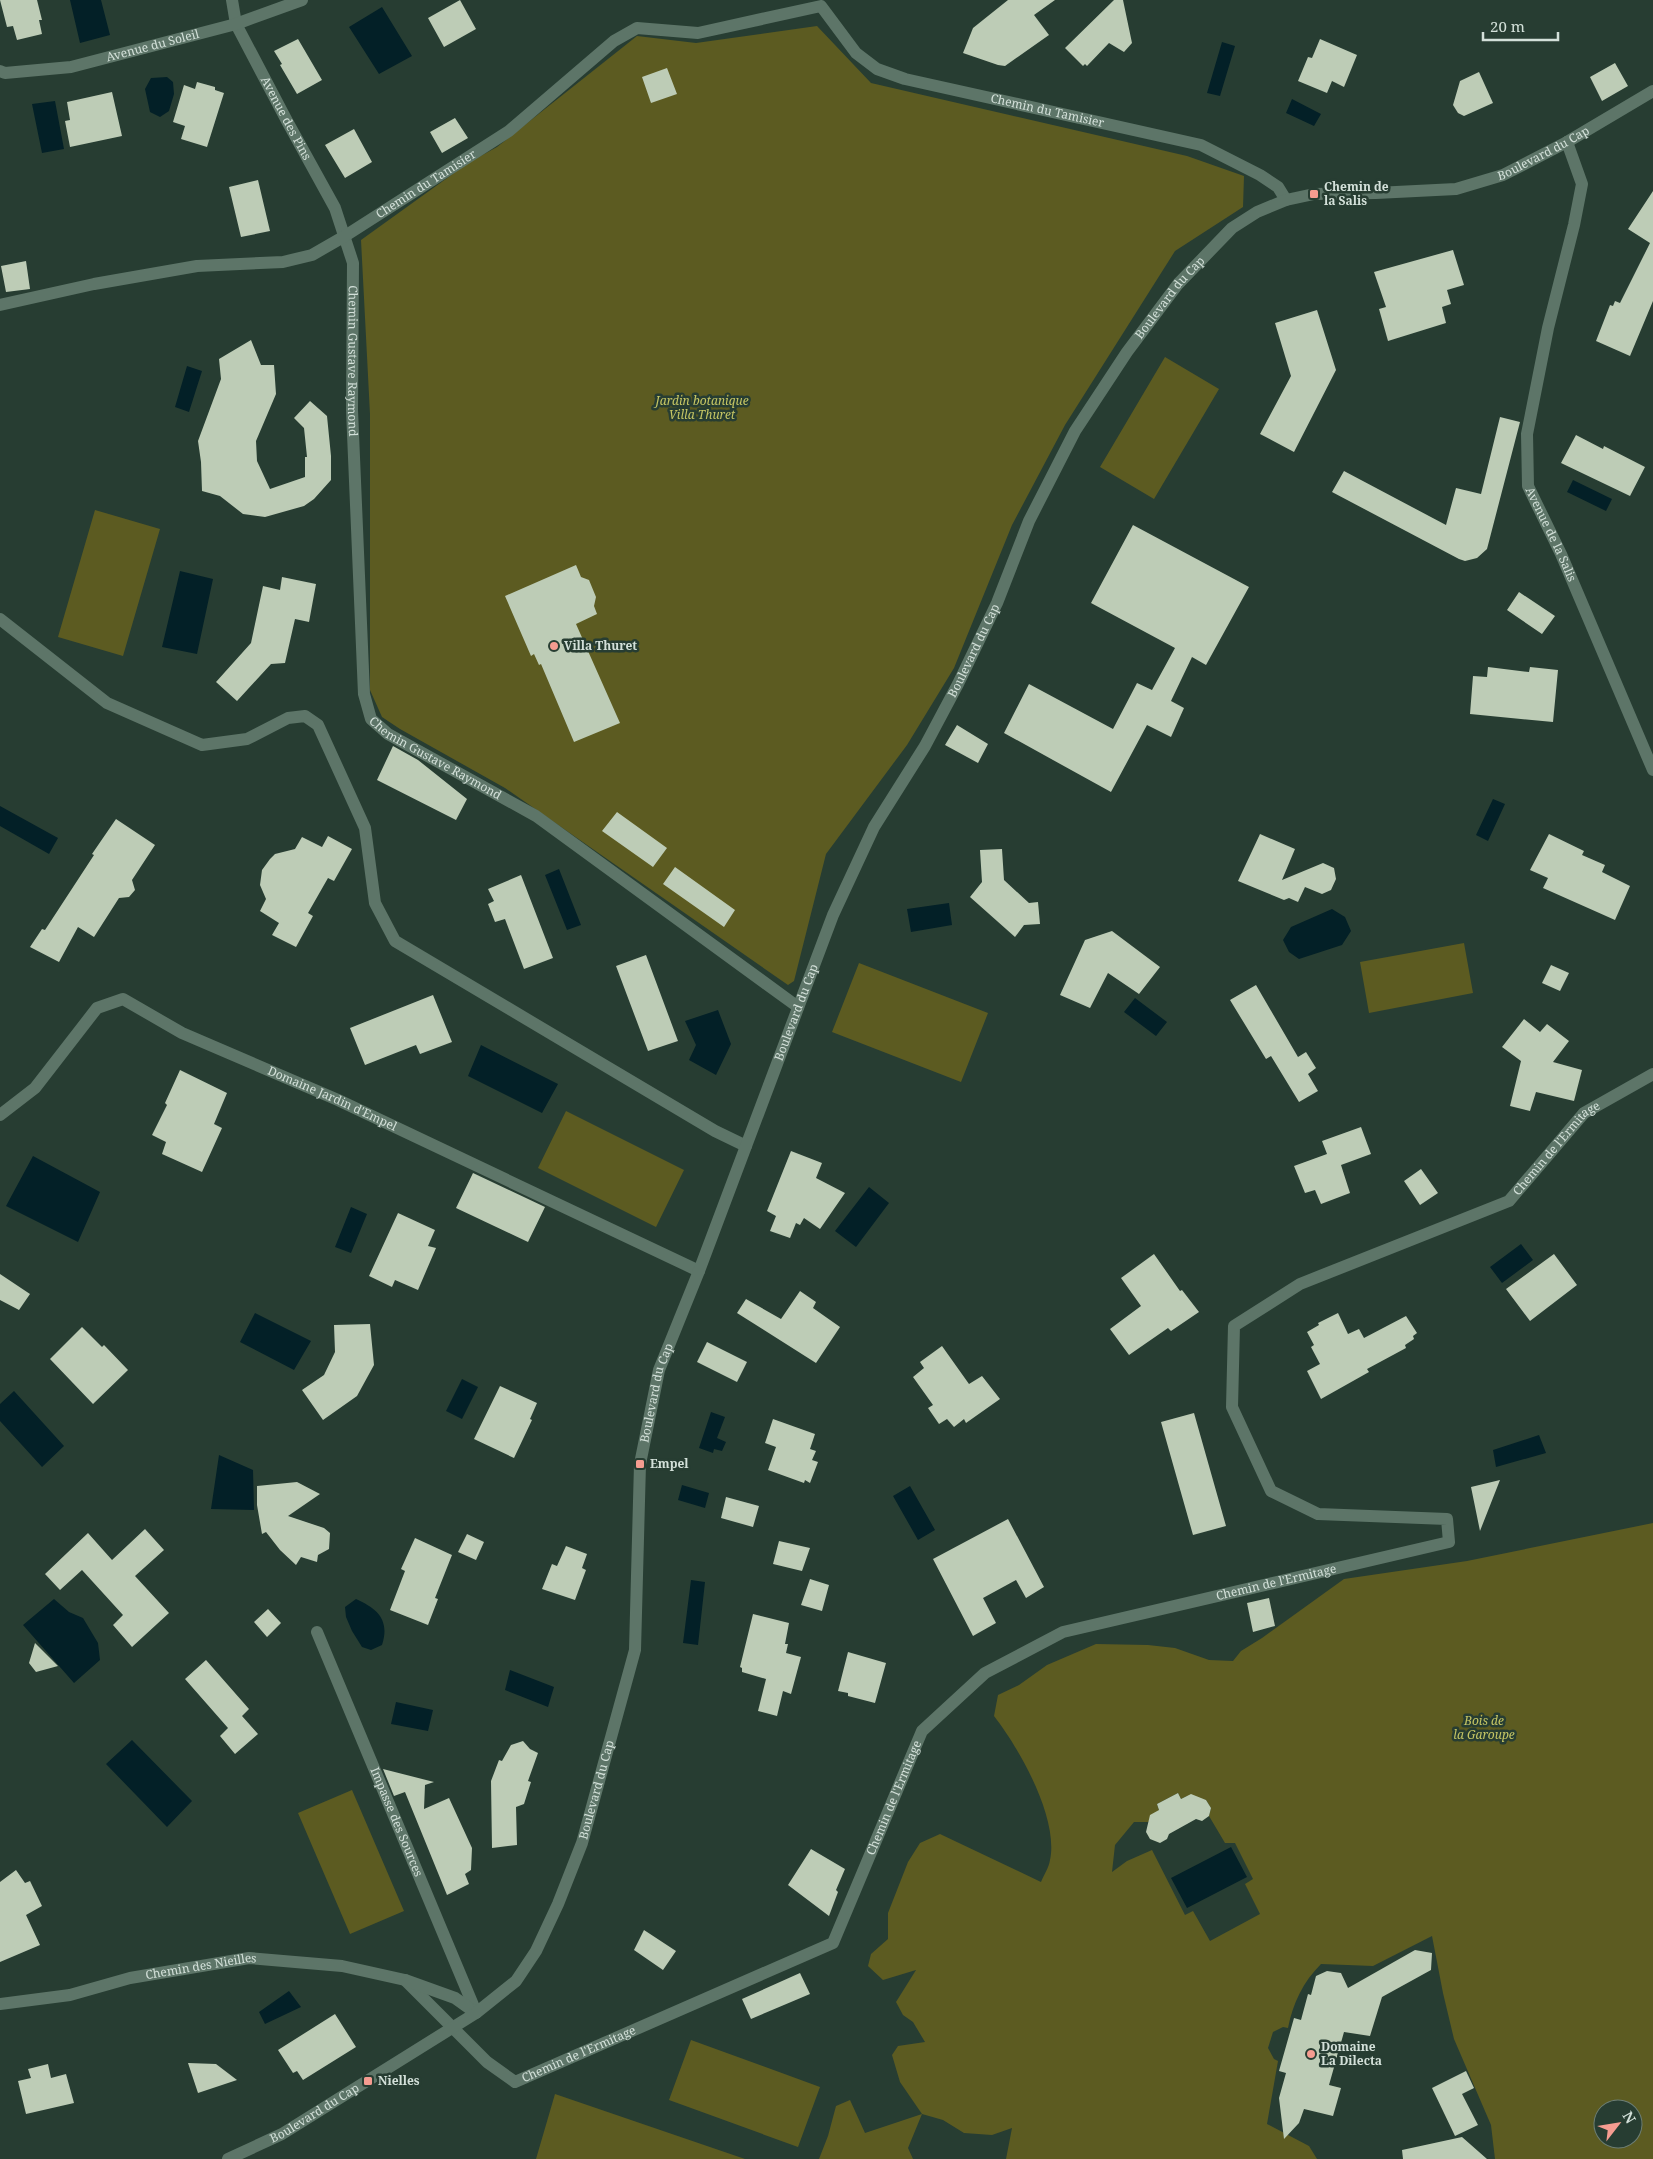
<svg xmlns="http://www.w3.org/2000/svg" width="1653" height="2159" viewBox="0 0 1653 2159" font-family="'Noto Serif',serif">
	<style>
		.green { fill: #5c5b21; fill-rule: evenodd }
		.water { fill: #032027 }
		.building { fill: #bdccb6 }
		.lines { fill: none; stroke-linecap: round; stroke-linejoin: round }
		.minor { stroke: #5d7568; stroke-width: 12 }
		.poi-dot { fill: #f59c90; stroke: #273d32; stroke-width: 2 }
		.labels { text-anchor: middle; stroke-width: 5; stroke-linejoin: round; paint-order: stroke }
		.street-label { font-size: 12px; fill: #d3e0d9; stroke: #273d32 }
		.poi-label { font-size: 12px; font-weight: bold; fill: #d3e0d9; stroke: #273d32; text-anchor: start }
		.park-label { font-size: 12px; font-style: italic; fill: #c6c664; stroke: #273d32 }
	</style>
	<rect width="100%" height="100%" fill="#273d32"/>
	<path class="green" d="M817,26L871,83L1187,156L1244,176L1243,207L1175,251L1065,425L1012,525L954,668L907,745L826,854L794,981L788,985L505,788L400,729L382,717L370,690V414L361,240L468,163L497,147L637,36L696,43Z
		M1165,357L1219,389L1154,499L1100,467Z
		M95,510L160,529L123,656L58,637Z
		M1464,943L1473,993L1369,1013L1360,962Z
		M859,963L988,1013L961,1082L832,1032Z
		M566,1111L684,1170L656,1227L538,1168Z
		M1653,1523V2159H1495L1491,2125L1454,2039L1443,1993L1432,1936L1373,1966L1321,1964C1303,1982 1293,2003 1288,2028L1283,2027L1273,2032L1268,2048L1274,2059L1278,2061L1267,2124L1309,2146L1317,2159H1006L1012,2128L992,2135L964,2133L943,2120L922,2114L908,2148L913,2159H819L828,2136L836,2106L850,2100L865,2133L922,2114L900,2082L892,2055L898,2046L925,2042L913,2022L903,2015L896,2002L916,1970L883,1980L868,1966L871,1954L888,1939V1913L908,1862L920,1843L940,1834L1041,1882C1044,1875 1049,1867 1050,1860C1059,1818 1019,1748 994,1716L998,1695L1019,1685L1047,1665L1096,1644L1148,1645L1175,1648L1209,1660L1233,1661L1241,1651L1262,1638L1344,1579L1467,1561ZM1178,1793L1181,1799L1187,1796L1206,1800L1211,1808L1209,1816L1225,1843H1235L1253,1879L1245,1884L1260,1914L1210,1941L1193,1911L1185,1915L1152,1850L1127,1861L1112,1872L1115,1845L1134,1822H1148L1159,1810L1157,1804ZM1603,2109H1633V2139H1603Z
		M352,1790L404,1911L350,1934L298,1813Z
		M691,2040L820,2087L798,2147L669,2100Z
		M555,2094L745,2159H536Z"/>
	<path class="water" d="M70,0H101L110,35L80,43Z
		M382,7L412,56L379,74L349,27Z
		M1222,42L1235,46L1220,96L1207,93Z
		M167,77L173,82L174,94L169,111L160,117L150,112L145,89L151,78Z
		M1292,99L1321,114L1314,126L1286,113Z
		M55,101L64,149L42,153L32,104Z
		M187,366L202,371L189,412L175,407Z
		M1573,480L1612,499L1606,511L1567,492Z
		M180,571L213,579L197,654L162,647Z
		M1493,799L1505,804L1488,841L1476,835Z
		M0,806L58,838L49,854L0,826Z
		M559,869L581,925L567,930L545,875Z
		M949,903L952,925L911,932L907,909Z
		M1332,909L1345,917L1351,931L1342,945L1299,959L1289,952L1283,940L1291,927Z
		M1135,998L1167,1022L1156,1036L1124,1012Z
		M718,1010L731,1044L716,1075L689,1060L696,1045L685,1021Z
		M481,1045L558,1084L542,1113L468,1076Z
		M33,1156L100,1192L78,1242L6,1206Z
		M869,1187L889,1203L856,1247L835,1231Z
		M351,1207L367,1214L351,1253L335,1247Z
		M1521,1244L1533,1260L1502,1283L1490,1267Z
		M255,1313L311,1341L294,1370L240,1342Z
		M462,1379L478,1387L462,1419L446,1411Z
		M14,1391L64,1446L42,1467L0,1421V1404Z
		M711,1412L725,1417L717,1438L726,1442L722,1451L714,1449L713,1453L699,1448Z
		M1539,1435L1546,1453L1496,1467L1493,1450Z
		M219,1455L253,1470L254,1510L211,1509Z
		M682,1485L709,1493L705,1508L678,1500Z
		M910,1486L935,1530L918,1540L893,1496Z
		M691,1580L705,1582L698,1645L683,1643Z
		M54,1599L69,1612L83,1618L98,1643L100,1660L74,1683L23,1625Z
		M356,1599C378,1609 390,1620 382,1645L371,1650L362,1647L352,1631L346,1617L345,1607Z
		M510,1670L554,1687L548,1707L505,1690Z
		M396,1702L433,1710L428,1731L391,1724Z
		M132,1740L192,1801L167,1827L106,1764Z
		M1231,1847L1247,1877L1187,1908L1171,1878Z
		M289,1991L301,2007L265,2024L259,2012Z"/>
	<path class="building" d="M0,0H37L42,20H39L42,34L17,40L13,26L7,27Z
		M460,0L476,29L444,47L428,18Z
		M1008,0H1055L1034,15L1049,35L1005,66L998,65L963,53L973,28Z
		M1114,0H1123L1132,43L1124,52L1109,43L1087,66L1085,64L1083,66L1065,48Z
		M298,39L322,80L297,94L280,65L282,64L274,51Z
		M1320,39L1357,55L1344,87L1332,81L1327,93L1298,81L1308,57L1312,58Z
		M1615,63L1628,86L1602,101L1590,77Z
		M667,68L677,94L651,103L642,77Z
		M1479,72L1493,103L1464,116L1458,113L1453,105L1460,81Z
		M197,82L215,87V90L224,93L207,147L181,139L185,126L173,122L184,85L195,89Z
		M112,92L122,136L70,147L65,121L70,120L67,102Z
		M455,118L468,138L442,153L430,132Z
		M354,129L372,162L345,178L325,145Z
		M258,180L270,231L241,237L229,187Z
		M1653,191V301L1630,356L1596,341L1610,305L1613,306L1615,301L1620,303L1650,243L1628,229Z
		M1453,250L1464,285L1447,290L1451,304L1442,307L1446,323L1388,341L1379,309L1386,307L1374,272Z
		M26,261L30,289L6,292L1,266Z
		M1317,310L1336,370L1294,452L1260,434L1291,376L1275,323Z
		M251,340L261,365H274L276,394L256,441L257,461L270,489L305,477V457H307L304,428L294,418L310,401L327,416L331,456V480L314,499L304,506L265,517L243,514L220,496L202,491L201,462L198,441L221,379L219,359Z
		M1500,417L1520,422L1487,549L1477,558L1465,561L1459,559L1332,492L1344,471L1446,525L1456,488L1481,494Z
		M1576,435L1603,449L1604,446L1645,467L1630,496L1561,463Z
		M1133,525L1249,587L1206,665L1192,657L1171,701L1184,708L1171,737L1147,725L1111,792L1004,733L1029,684L1113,729L1137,683L1152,690L1175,648L1091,603Z
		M576,565L581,577L589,580L596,597L594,606L597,614L576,624L620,723L574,742L541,664L539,665L534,654L531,656L505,596Z
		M282,577L316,584L309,622L295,619L285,663L271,664L237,701L216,682L251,643L263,586L280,590Z
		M1519,592L1555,616L1542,634L1507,610Z
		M1488,667L1529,672L1530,667L1558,670L1553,722L1470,714L1473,676L1487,677Z
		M957,725L988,744L978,763L945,745Z
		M393,746L418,760L467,799L456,820L377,780Z
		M617,812L667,848L653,867L602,831Z
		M116,819L155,845L132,880L135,890L129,897L119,898L94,937L78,927L59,962L30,947L42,929L45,930L94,855L92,854Z
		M1260,834L1295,849L1282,880L1323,863L1334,868L1336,879L1331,890L1322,894L1305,887L1298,902L1289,898L1284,900L1238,881Z
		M1549,834L1584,851L1582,855L1605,865L1602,872L1630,886L1615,920L1543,888L1548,878L1530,870Z
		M328,836L352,849L334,881L328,878L308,913L313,916L296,947L272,935L279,923L260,911L266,899L260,885L262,870L270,859L275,854L295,849L302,837L322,847Z
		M1002,849L1004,880L1029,903L1038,902L1040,924L1024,925L1015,937L970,897L982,882L980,850Z
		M675,867L735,910L724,927L663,884Z
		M521,875L553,958L524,969L505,919L495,922L488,904L494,901L488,889Z
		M1112,931L1160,967L1139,994L1108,973L1090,1008L1060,995L1085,940Z
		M646,955L678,1041L648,1051L616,966Z
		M1551,965L1569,973L1560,991L1542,983Z
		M1256,985L1298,1057L1306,1052L1316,1068L1308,1074L1318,1091L1299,1102L1271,1056L1266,1059L1230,1000Z
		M433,995L452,1042L420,1054L416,1045L365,1065L350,1028Z
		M1524,1019L1540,1032L1547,1024L1569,1041L1553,1062L1582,1070L1574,1101L1536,1092L1530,1111L1510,1106L1521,1061L1502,1047Z
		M180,1070L227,1093L214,1124L222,1128L202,1172L162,1154L166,1142L152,1135L167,1105L165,1103Z
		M1361,1127L1371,1154L1341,1165L1350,1193L1321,1204L1315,1190L1305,1193L1294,1166L1327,1154L1322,1141Z
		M791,1151L822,1163L816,1178L845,1193L820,1229L804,1218L800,1225L796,1223L790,1238L770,1231L776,1216L767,1211Z
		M1421,1169L1438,1193L1420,1205L1404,1181Z
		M473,1173L545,1207L528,1242L456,1208Z
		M398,1213L435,1230L428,1246L436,1248L418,1290L395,1280L392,1287L369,1276Z
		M1154,1254L1180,1291L1182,1290L1199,1312L1171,1331L1168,1328L1129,1355L1110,1329L1141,1306L1121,1278Z
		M1554,1254L1577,1285L1530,1321L1506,1289Z
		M0,1274L30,1294L19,1310L0,1300Z
		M800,1291L816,1302L813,1308L840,1327L816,1363L737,1313L746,1299L781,1319Z
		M1338,1313L1348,1334L1359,1329L1364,1338L1406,1316L1417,1333L1413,1336L1414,1339L1405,1345L1406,1348L1367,1369L1369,1372L1321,1399L1307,1371L1320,1364L1311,1347L1314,1345L1307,1332L1319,1325L1318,1323Z
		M370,1324L374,1365L357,1396L323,1420L302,1390L324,1375L335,1352L334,1325Z
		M82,1327L102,1347L104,1345L128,1370L93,1404L50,1359Z
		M707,1342L747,1362L737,1382L697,1362Z
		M942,1346L969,1384L982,1376L1000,1399L966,1423L964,1419L954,1427L947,1419L939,1424L928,1408L933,1405L913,1377L924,1368L920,1362Z
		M500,1386L537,1403L530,1419L532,1420L514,1458L474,1439Z
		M1194,1413L1226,1526L1193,1535L1161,1422Z
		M773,1419L815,1434L810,1449L816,1451L812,1460L818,1462L810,1483L805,1480L804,1483L768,1470L776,1447L765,1443Z
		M1500,1480L1480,1531L1471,1487Z
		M297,1482L320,1494L288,1516L324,1528L330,1533L329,1549L318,1555L317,1562L301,1557L296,1565L280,1550L266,1532L262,1534L257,1505V1486Z
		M726,1497L759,1506L753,1527L721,1518Z
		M1008,1519L1044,1587L1026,1598L1016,1580L983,1598L996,1623L973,1636L933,1559Z
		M145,1529L164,1550L135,1576L169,1613L132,1647L113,1625L123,1615L82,1570L60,1590L45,1574L88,1533L112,1560Z
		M467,1534L484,1542L476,1560L458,1552Z
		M415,1538L452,1555L435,1598L438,1599L428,1625L390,1610L405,1571L401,1569Z
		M779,1541L810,1548L802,1571L773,1564Z
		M566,1546L587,1554L582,1568L586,1570L575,1600L542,1589L552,1564L557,1566Z
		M810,1579L829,1585L822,1611L801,1605Z
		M1269,1598L1275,1626L1253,1632L1247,1603Z
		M268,1609L281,1623L267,1637L254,1622Z
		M753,1614L789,1623L785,1644H788L786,1653L801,1657L791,1694L783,1691L777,1716L758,1711L766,1679L742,1672V1668L740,1667Z
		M35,1643L58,1666L36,1672L29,1663Z
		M848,1652L886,1663L875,1703L848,1696V1693L838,1691Z
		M206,1660L249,1709L242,1716L258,1734L235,1754L220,1736L228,1728L185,1679Z
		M523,1741L530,1749L538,1753L528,1781L531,1782L524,1804L516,1807L517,1845L492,1848L491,1781L499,1760L502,1761L511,1745Z
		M383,1769L434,1782L425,1785L424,1809L449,1798L472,1848L471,1870L465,1874L469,1884L447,1895L405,1792L394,1796Z
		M1178,1793L1181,1799L1191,1794L1206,1800L1211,1808L1209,1816L1202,1821L1196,1819L1169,1834L1167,1839L1160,1843L1150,1839L1146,1832L1150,1815L1159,1810L1157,1804Z
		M811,1849L845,1869L836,1890L838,1892L829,1916L788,1885Z
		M16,1870L25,1883L30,1881L42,1906L26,1915L40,1945L0,1962V1882Z
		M644,1930L676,1951L663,1970L634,1950Z
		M1415,1950L1432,1953L1431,1970L1382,1997L1370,2036L1344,2032L1329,2085L1341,2088L1333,2116L1304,2109L1299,2123L1284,2139L1279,2098L1286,2073L1279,2071L1294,2018L1301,2020L1308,1994L1311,1995L1316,1976L1327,1971L1341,1973L1348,1988Z
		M800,1973L810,1994L751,2019L742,1999Z
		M335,2014L356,2047L303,2080L297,2071L293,2073L278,2050Z
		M188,2063L216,2064L237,2080L198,2093Z
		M48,2064L51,2078L66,2074L74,2103L26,2114L18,2081L31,2078L28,2069Z
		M1466,2071L1474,2088L1462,2094L1478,2125L1455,2136L1432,2088Z
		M1462,2137L1487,2159H1403L1402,2150Z"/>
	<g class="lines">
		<g class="minor">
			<path id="s1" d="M232,0L236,24L287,121L335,208L353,263L352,410L364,694L371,719L388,734L536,816L798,1007"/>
			<path id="s2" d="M0,71L5,73L71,67L236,24L302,0"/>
			<path id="s3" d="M1567,142L1582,184L1574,225L1548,328L1527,434L1528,486L1561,554L1653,770"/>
			<path id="s4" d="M0,305L94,284L197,266L283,262L312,255L345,236L509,131L614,41L637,28L698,33L821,6L856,53L877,69L905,79L1201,145L1260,175L1278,187L1286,200"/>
			<path d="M0,619L107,703L202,745L247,739L288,718L305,716L318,725L365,828L375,903L395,941L715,1131L746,1146"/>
			<path id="s5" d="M0,1115L35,1088L97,1008L123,999L182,1033L338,1100L699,1271"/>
			<path id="s6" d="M317,1632L476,2012"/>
			<path id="s7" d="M405,1980L487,2062L515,2082L833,1943L922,1731L985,1673L1063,1632L1449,1542L1447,1519L1318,1514L1271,1491L1232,1407L1234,1326L1300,1284L1509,1201L1584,1113L1653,1074"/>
			<path id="s8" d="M0,2004L70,1995L130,1978L249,1958L342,1966L405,1980L455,1998L476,2013"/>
			<path id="s9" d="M228,2159L282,2134L476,2013L516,1981L536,1951L558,1904L582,1843L635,1650L640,1464L659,1370L699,1271L833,915L874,827L925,746L958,684L997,603L1029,521L1075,431L1127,352L1178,284L1232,228L1257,212L1286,200L1314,194L1376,193L1456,189L1503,175L1567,142L1653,91"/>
		</g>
	</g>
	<g class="poi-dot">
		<rect x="1309" y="189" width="10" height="10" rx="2.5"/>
		<circle cx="554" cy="646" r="5"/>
		<rect x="635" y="1459" width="10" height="10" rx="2.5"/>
		<circle cx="1311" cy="2054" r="5"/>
		<rect x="363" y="2076" width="10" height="10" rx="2.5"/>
	</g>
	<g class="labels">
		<g class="street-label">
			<text dy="4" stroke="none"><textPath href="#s2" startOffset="156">Avenue du Soleil</textPath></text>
			<text dy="4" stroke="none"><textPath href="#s4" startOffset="1162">Chemin du Tamisier</textPath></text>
			<text dy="4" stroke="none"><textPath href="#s1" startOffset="131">Avenue des Pins</textPath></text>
			<text dy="4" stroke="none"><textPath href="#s9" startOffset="2588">Boulevard du Cap</textPath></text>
			<text dy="4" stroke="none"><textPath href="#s4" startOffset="451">Chemin du Tamisier</textPath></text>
			<text dy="4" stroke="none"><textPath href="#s9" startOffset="2168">Boulevard du Cap</textPath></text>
			<text dy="4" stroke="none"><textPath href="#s1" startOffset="389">Chemin Gustave Raymond</textPath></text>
			<text dy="4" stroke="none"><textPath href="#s3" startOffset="406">Avenue de la Salis</textPath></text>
			<text dy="4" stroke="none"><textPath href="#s9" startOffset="1762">Boulevard du Cap</textPath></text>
			<text dy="4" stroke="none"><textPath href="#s1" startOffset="824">Chemin Gustave Raymond</textPath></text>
			<text dy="4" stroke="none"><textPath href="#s9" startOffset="1358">Boulevard du Cap</textPath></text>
			<text dy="4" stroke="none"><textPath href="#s5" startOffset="405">Domaine Jardin d'Empel</textPath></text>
			<text dy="4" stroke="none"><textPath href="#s7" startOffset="2050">Chemin de l'Ermitage</textPath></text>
			<text dy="4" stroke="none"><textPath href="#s9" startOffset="952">Boulevard du Cap</textPath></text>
			<text dy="4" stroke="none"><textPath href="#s7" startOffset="1120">Chemin de l'Ermitage</textPath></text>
			<text dy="4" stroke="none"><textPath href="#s9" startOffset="548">Boulevard du Cap</textPath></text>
			<text dy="4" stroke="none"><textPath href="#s7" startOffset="655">Chemin de l'Ermitage</textPath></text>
			<text dy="4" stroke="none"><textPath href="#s6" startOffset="206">Impasse des Sources</textPath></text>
			<text dy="4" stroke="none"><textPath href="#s8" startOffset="205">Chemin des Nieilles</textPath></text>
			<text dy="4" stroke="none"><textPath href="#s7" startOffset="220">Chemin de l'Ermitage</textPath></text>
			<text dy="4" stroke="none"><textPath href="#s9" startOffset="98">Boulevard du Cap</textPath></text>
		</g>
		<g class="poi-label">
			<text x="1324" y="191">Chemin de<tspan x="1324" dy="14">la Salis</tspan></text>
			<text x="564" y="650">Villa Thuret</text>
			<text x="650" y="1468">Empel</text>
			<text x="1321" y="2051">Domaine<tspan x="1321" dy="14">La Dilecta</tspan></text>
			<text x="378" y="2085">Nielles</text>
		</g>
		<g class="park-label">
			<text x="702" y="405">Jardin botanique<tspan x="702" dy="14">Villa Thuret</tspan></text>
			<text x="1484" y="1725">Bois de<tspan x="1484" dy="14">la Garoupe</tspan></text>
		</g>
	</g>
	<g transform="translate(1618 2124) rotate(59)"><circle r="24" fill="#273d32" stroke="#6c7e75"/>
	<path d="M0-4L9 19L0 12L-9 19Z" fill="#f59c90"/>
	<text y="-8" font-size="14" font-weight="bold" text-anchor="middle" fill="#d3e0d9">N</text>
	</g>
	<path d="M1483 32v8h75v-8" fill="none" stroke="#d3e0d9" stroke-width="2.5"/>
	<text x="1490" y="32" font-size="15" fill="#d3e0d9" stroke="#273d32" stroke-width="4" paint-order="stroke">20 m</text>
</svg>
